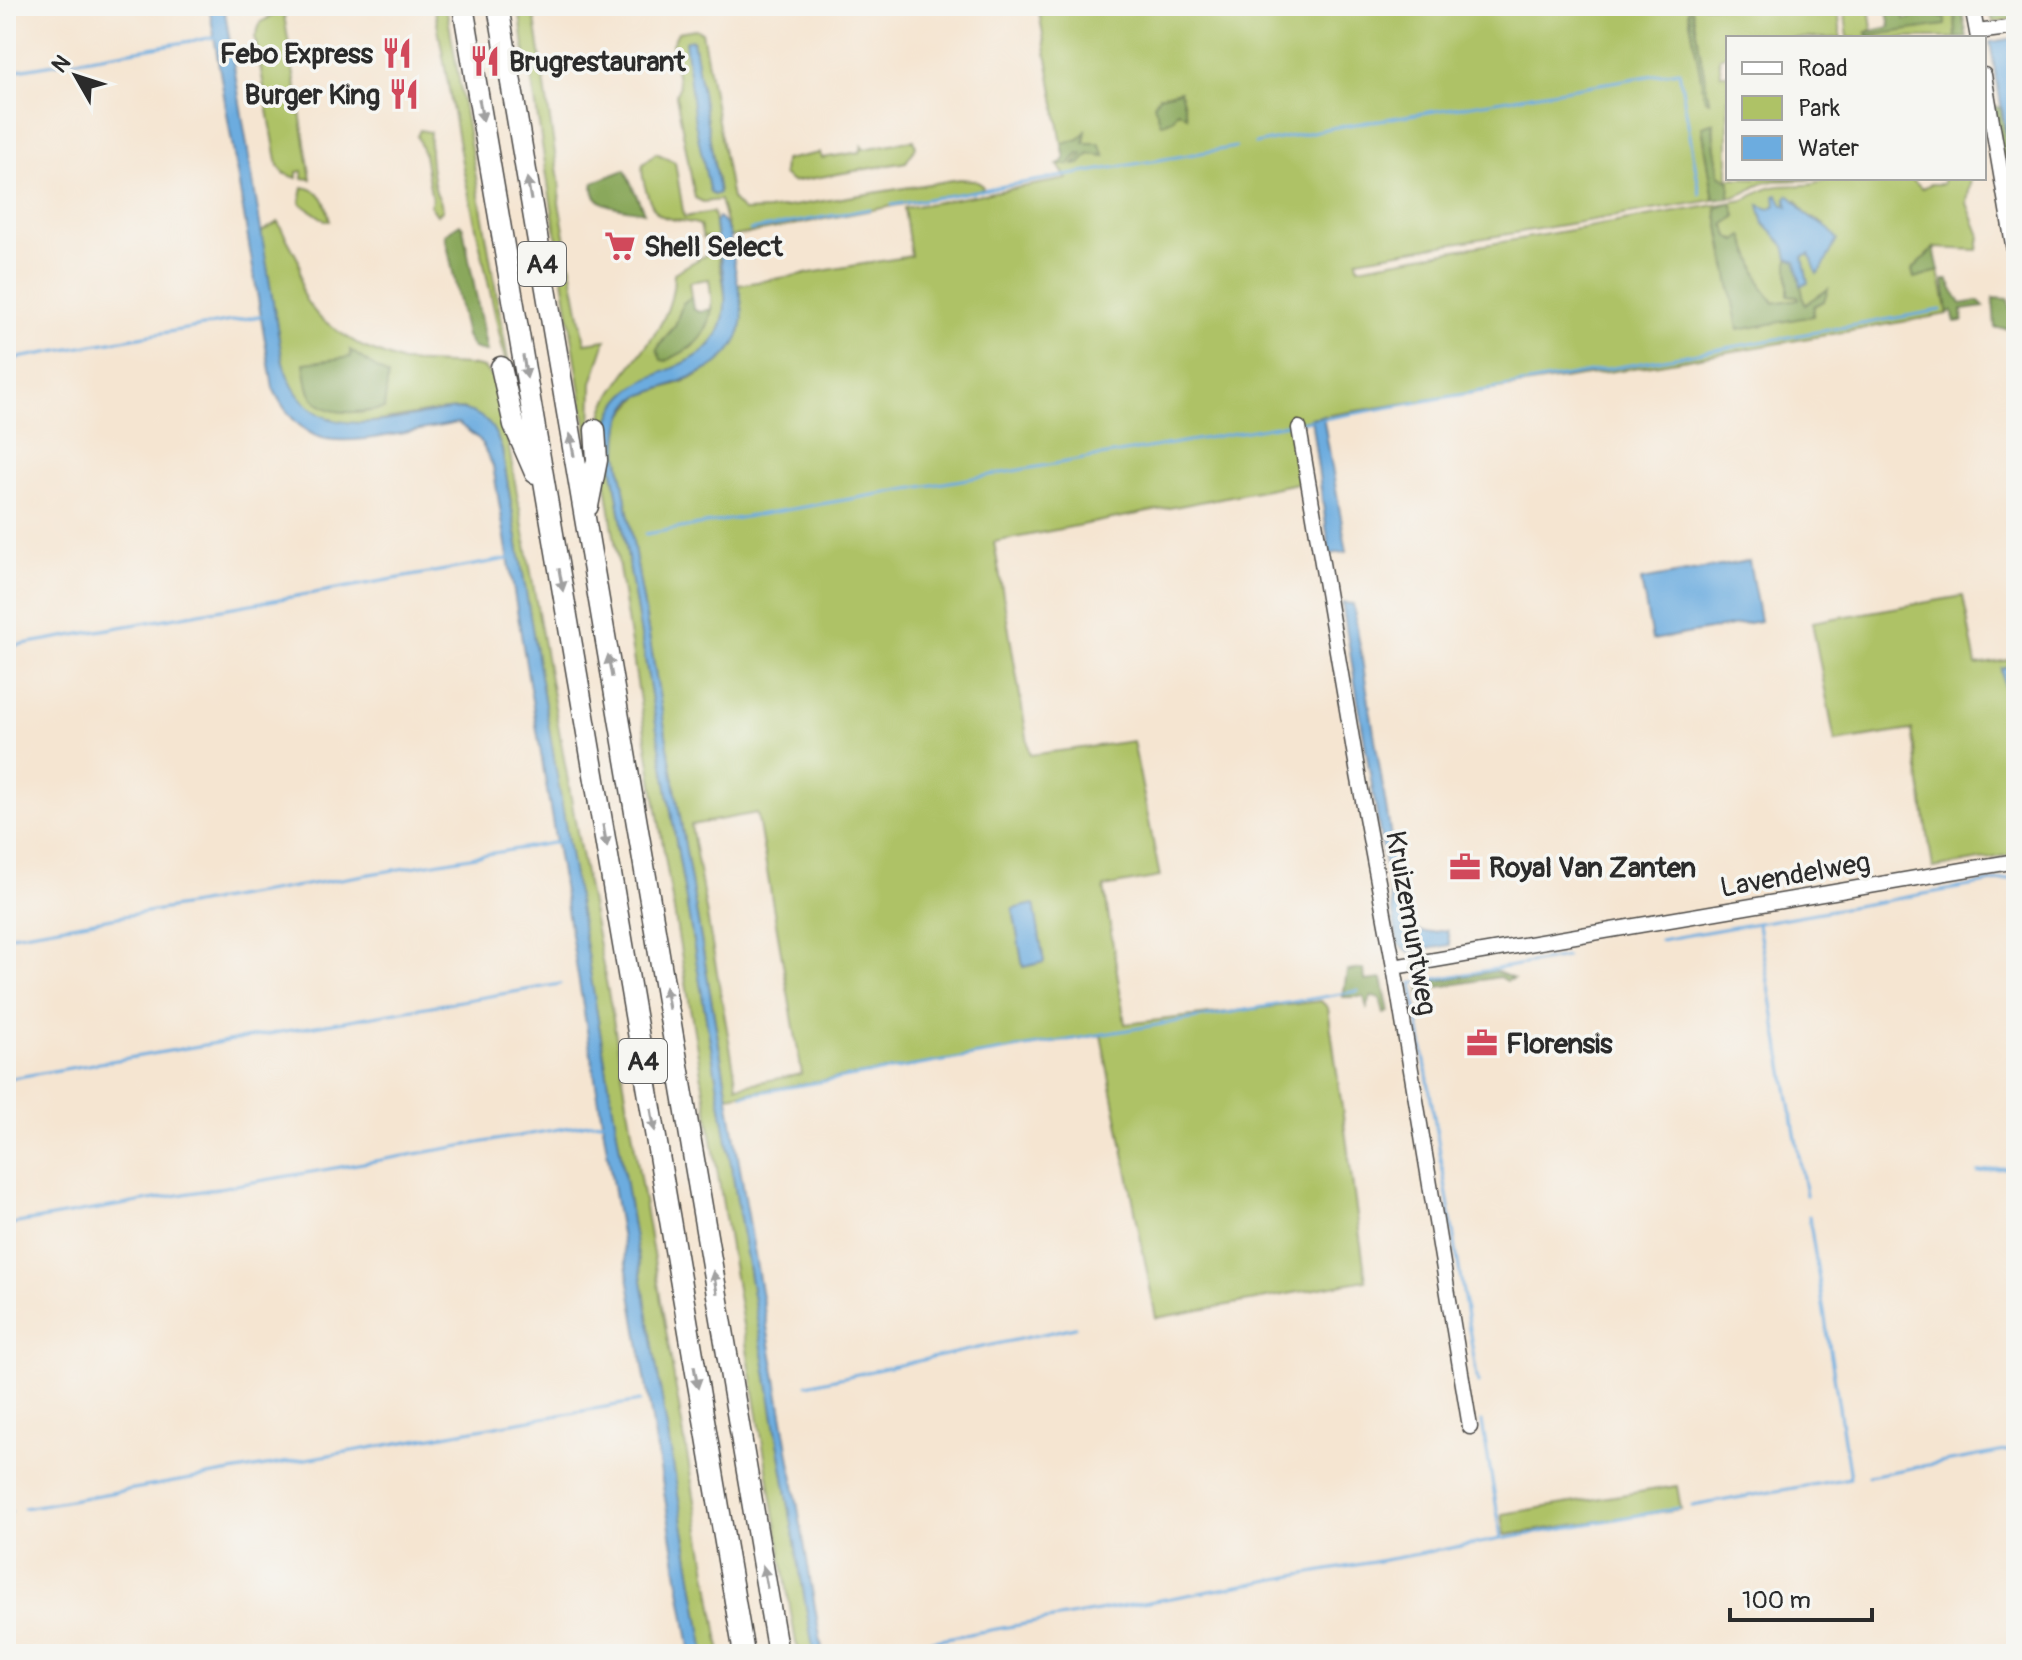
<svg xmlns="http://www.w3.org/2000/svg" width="2022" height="1660" viewBox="0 0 2022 1660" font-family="Pangolin,sans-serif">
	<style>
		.green { fill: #aec266; stroke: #6c7648; stroke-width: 2; fill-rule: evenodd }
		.forest { fill: #8aa85b; stroke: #5a6a43; stroke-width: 2 }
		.water { fill: #6cacdf; stroke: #4c6c85; stroke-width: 2 }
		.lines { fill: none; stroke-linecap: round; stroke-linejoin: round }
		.stream { stroke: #6cacdf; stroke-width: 3 }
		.minor-casing { stroke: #494744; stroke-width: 17 }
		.highway-casing { stroke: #494744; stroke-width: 23 }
		.minor { stroke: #fff; stroke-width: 14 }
		.highway { stroke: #fff; stroke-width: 20 }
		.oneway { fill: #a0a0a0 }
		.labels { text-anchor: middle; stroke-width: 7; stroke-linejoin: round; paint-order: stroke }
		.shield { fill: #f6f6f2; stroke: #686867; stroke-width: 2 }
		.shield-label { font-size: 26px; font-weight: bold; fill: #2b2b2b }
		.poi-label { font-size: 28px; font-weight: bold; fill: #2b2b2b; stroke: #f6f6f2; text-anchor: start }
		.street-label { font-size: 28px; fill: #2b2b2b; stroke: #f6f6f2 }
	</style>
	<rect width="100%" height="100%" fill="#f6f6f2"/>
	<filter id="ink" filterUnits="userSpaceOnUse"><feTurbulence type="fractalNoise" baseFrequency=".0125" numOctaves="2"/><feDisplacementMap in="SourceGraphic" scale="16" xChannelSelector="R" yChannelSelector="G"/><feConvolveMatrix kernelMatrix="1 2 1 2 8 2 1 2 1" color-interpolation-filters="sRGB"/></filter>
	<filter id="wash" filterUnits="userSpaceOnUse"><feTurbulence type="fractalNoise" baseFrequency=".006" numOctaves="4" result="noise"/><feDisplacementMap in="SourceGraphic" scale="32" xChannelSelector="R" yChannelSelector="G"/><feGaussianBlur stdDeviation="1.8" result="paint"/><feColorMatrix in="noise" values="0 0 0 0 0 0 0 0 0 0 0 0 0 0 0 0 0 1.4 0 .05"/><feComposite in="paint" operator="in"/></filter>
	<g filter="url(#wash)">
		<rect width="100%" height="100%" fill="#f5e5d1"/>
		<path class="green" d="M434,6H446L509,366L506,364L463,168Z
			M519,6H533L560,187L559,203L585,343L606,340L592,383L591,444H589L532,81L524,47Z
			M1038,6H1838L1841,38H1728V53L1719,58L1721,74H1728V178H1822C1802,183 1780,178 1764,183C1750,188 1746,195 1729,198C1728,184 1723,185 1719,175C1716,168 1713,129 1714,123L1702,127L1714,200L1357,259L1358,267L1744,200C1754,196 1762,189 1773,187C1793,183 1811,189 1830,178H1910L1922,189L1930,184H1943V178H1971L1967,203L1980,236L1978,250L1934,248L1912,270L1915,277L1939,271L1948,314L1659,364L1311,418L1292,426L1303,482L994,542L1030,755L1133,741L1160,877L1104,887L1125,1024L1321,1001L1328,1008L1366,1280L1156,1318L1101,1035L728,1096L618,454V431L623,415L639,396L691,379L717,363L742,323L738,285L911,256L904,208L1067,179L1058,165L1068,164L1080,153L1083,154L1075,164L1089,154L1105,156L1099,144L1083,143L1085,133L1080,139L1062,144ZM1692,10L1709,100L1705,99L1688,11ZM1797,200L1805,213L1825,225L1762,218L1760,206L1769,209L1776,205L1777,202L1789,208ZM1732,203L1736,216L1724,225L1730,238L1737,241L1743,236L1763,288L1775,303L1799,299L1798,296L1788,295L1789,259L1805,306L1827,290L1814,306L1813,316L1794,319L1726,268L1716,208ZM757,813L802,1074L737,1086L691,825ZM1034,904L1044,962L1023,967L1013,910Z
			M1844,6H1869L1872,29L1868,32L1945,25V19L1928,12L1930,6H1955L1956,38H1848Z
			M1989,6H2016V19L1993,22Z
			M289,7L284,15L311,179L303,178L302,171L297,172V178L285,174L278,166L255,37L261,22Z
			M695,29L702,32L732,199L743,211L768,210L959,179L974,180L982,185L983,189L730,237L720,200L703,202L695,198L676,95L679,87L672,44L678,32ZM693,40L719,192L714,195L685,41Z
			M420,130L430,132C429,151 431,173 436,192C439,199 442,203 443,210L437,215L430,205L432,200L424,155L417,136Z
			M914,140L916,147L906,162L792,182L783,175L784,160L820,153L822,158L860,152L862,146L863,149Z
			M656,153L675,162L684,217L713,212C716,226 716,241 718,255C721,274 728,296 724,316C711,386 614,357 607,435L814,1654H801L796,1643L655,797L601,453C601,437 599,419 606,404C629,358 675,329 674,273L711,252L708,237L703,238L700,225C687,221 673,221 662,216C650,211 640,176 643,164ZM709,279C713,305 715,332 689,349L660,343L675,326L683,303L691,297L689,282Z
			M303,187C324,190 326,203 330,221H326L300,203Z
			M278,222L299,261L302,293L307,302L319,317L339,332L363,347L402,362L470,365L484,368L492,377L499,392L579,843L611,1007L721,1654H705L502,450L465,409C395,408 313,462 283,363L261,232ZM350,351L384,409L358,413Z
			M1963,596L1976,665L2016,659V665L2001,668L2009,714L2016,713V854L1933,868L1912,730L1835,742L1812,622Z
			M1677,1486L1681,1509L1505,1535L1502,1514Z"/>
		<path class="forest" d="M1920,6H1930L1929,12L1945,19V25L1868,36L1867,32L1890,27L1887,11L1899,8L1905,19L1921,16Z
			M1955,6H1961L1967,38H1956Z
			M1692,9L1709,101L1705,99L1688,10Z
			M1180,91L1187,116L1178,111L1173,119L1161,124L1154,104L1159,96Z
			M1994,106L2001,108L2013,172L2007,176Z
			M1714,122C1711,139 1718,158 1719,175L1730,181L1729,198L1714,200L1702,126Z
			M1086,131L1084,143H1099L1105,156L1089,154L1080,164L1074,165L1083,154L1080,153L1068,165H1058L1065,159L1062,144L1079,139Z
			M625,170L644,212C625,208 587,208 594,182Z
			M1732,203L1736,216L1724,225L1730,238L1737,241L1743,235L1763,288L1774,303L1799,299L1798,296L1788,295V258L1796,261L1805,305L1828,289L1824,301L1814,306L1813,316L1738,330L1716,208Z
			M460,224L463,228L487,352L473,348L466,336L445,234Z
			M1934,248L1939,271L1914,278L1912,270Z
			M1944,280H1948L1961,304L1978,301L1984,307L1962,310L1963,321L1955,322L1952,311L1948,314Z
			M691,297L693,309L699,312L712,309C706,341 694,347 666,361L661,360L657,349L675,326L683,303Z
			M1993,298L2008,299L2014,328H1995Z
			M350,350L388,376L384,409C361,412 326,419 311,395C306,387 306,373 304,363L351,357Z
			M1364,969L1365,981L1382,979L1389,1012L1384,1014L1380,998L1371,997L1367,1008L1364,997H1343L1347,971Z
			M1495,971L1514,979L1506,981L1499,977L1432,988L1421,1000L1420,984Z"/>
		<path class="water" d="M209,6H224L283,363C306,438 362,426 425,414C446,410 465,404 484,419C494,427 498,439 502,450L705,1654H691L493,466L480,440L458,423C424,428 343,450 314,435C294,425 282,407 273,388Z
			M2016,38V190L1990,42Z
			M693,40L719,193L714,195L710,193L695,123L685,41Z
			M1778,195L1782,204L1788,207L1786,199L1788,195C1798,200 1799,208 1806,214C1817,224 1830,225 1837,240L1822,269L1817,274L1810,254L1803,257L1808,283L1801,285L1796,261L1788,258L1785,246L1764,224L1759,205L1769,209L1776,205L1775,196Z
			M718,217C732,227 732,252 735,268C737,285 745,306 742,323C735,368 689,377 654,391C646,394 639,395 632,401C619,416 618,435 618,454L823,1654H814L607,435C614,356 712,386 724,315C729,289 718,250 715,223Z
			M1323,416L1347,552L1330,554L1311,418Z
			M1749,561L1760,621L1652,640L1641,580Z
			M1342,603L1353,604L1404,917C1419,937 1424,933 1447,930L1450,945L1409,952L1398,944Z
			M2016,665V713L2008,714L2001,668Z
			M1034,904L1044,962L1023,967L1013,909Z"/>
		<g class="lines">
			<path class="stream" d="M1990,13L1996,15L2016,12
				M6,72L215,37
				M1255,144L1331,128L1679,71L1700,194
				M892,205L1236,147
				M750,230L870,209
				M6,360L261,316
				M1323,419L1941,310
				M646,534L1311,420
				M6,647L508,559
				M1758,925L1806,1195
				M6,936L558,842
				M1660,940L2016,878
				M6,1079L560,984
				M743,1095L1358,991
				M1978,1172L2016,1166
				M6,1225L605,1121
				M1478,1383L1412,983L1566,957
				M807,1385L1075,1327
				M1868,1476L2016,1449
				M1692,1506L1850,1478L1809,1216
				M24,1508L640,1401
				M6,1513L11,1512
				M1502,1539L1679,1508
				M856,1654L1502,1539L1482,1422"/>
		</g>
	</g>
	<g filter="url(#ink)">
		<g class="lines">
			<defs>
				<path id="minor" d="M1972,6L1978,38
					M1977,32L2016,27
					M1984,75L2016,262
					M1299,428L1358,774L1394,967L1470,1427
					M1394,967L2016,861"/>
				<path id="highway" d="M463,6L744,1654
					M498,6L778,1654
					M501,367L514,425L535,473
					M588,506L597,460L595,430"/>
			</defs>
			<use href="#minor" class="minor-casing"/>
			<use href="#highway" class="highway-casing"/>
			<use href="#minor" class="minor"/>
			<use href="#highway" class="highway"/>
		</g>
		<defs><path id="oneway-solid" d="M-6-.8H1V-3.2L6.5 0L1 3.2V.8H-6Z" transform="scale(2)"/></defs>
		<g class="oneway">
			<use href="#oneway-solid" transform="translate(481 110) rotate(80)"/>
			<use href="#oneway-solid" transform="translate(529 189) rotate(-100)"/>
			<use href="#oneway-solid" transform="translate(525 367) rotate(80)"/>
			<use href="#oneway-solid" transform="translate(572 445) rotate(-100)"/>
			<use href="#oneway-solid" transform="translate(561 580) rotate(80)"/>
			<use href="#oneway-solid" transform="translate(610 666) rotate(-100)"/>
			<use href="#oneway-solid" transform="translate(605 836) rotate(80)"/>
			<use href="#oneway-solid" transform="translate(667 998) rotate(-100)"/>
			<use href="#oneway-solid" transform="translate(653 1120) rotate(80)"/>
			<use href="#oneway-solid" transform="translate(715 1282) rotate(-100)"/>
			<use href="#oneway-solid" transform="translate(696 1377) rotate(80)"/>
			<use href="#oneway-solid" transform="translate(765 1577) rotate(-100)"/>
		</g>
	</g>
	<defs>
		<symbol id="restaurant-bare" viewBox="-9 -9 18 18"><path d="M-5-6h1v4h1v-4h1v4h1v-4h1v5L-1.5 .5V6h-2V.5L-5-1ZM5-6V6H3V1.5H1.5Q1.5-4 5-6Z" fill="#d1495b" stroke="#f6f6f2" stroke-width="2.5" paint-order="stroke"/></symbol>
		<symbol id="supermarket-bare" viewBox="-9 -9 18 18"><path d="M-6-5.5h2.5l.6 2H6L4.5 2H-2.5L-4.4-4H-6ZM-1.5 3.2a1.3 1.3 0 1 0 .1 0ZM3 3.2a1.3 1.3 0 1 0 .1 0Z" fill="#d1495b" stroke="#f6f6f2" stroke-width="2.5" paint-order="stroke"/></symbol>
		<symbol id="office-bare" viewBox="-9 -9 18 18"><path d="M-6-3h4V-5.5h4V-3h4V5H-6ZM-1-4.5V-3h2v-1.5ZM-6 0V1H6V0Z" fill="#d1495b" stroke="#f6f6f2" stroke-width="2.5" paint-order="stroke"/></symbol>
	</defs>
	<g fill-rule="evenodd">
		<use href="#restaurant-bare" x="375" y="31" width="44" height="44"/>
		<use href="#restaurant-bare" x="463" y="39" width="44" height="44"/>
		<use href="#restaurant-bare" x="382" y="72" width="44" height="44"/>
		<use href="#supermarket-bare" x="598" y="224" width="44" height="44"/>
		<use href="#office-bare" x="1443" y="845" width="44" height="44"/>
		<use href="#office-bare" x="1460" y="1021" width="44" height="44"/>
	</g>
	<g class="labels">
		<g class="shield">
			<rect x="518" y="242" width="48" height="44" rx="6"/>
			<rect x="619" y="1039" width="48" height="44" rx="6"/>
		</g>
		<g class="shield-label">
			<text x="542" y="273">A4</text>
			<text x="643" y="1070">A4</text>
		</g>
		<g class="poi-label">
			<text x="373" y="63" text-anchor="end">Febo Express</text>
			<text x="509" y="71">Brugrestaurant</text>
			<text x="380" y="104" text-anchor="end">Burger King</text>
			<text x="644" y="256">Shell Select</text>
			<text x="1489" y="877">Royal Van Zanten</text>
			<text x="1506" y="1053">Florensis</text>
		</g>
		<g class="street-label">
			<text transform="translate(1795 874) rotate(-10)" y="10">Lavendelweg</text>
			<text transform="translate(1412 923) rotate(80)" y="10">Kruizemuntweg</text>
		</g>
	</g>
	<rect width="2022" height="1660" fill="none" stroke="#f6f6f2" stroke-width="32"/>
	<rect x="1726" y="36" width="260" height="144" fill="#f6f6f2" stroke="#a5a5a2" stroke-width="2"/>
	<rect x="1742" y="62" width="40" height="12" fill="#ffffff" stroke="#a5a5a2" stroke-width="2"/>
	<text x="1798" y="76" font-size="24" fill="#2b2b2b">Road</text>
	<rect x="1742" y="96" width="40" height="24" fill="#aec266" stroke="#a5a5a2" stroke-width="2"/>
	<text x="1798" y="116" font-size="24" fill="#2b2b2b">Park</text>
	<rect x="1742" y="136" width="40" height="24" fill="#6cacdf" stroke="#a5a5a2" stroke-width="2"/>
	<text x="1798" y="156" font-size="24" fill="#2b2b2b">Water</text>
	<g transform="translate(76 76) rotate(309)" stroke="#f6f6f2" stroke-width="6" paint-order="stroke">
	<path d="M0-6L14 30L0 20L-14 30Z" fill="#2b2b2b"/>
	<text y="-12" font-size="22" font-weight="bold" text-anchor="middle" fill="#2b2b2b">N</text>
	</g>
	<path d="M1730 1608v12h142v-12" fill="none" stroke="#2b2b2b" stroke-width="4"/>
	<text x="1742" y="1608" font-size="24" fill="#2b2b2b" stroke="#f6f6f2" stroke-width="6" paint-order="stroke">100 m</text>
</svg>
